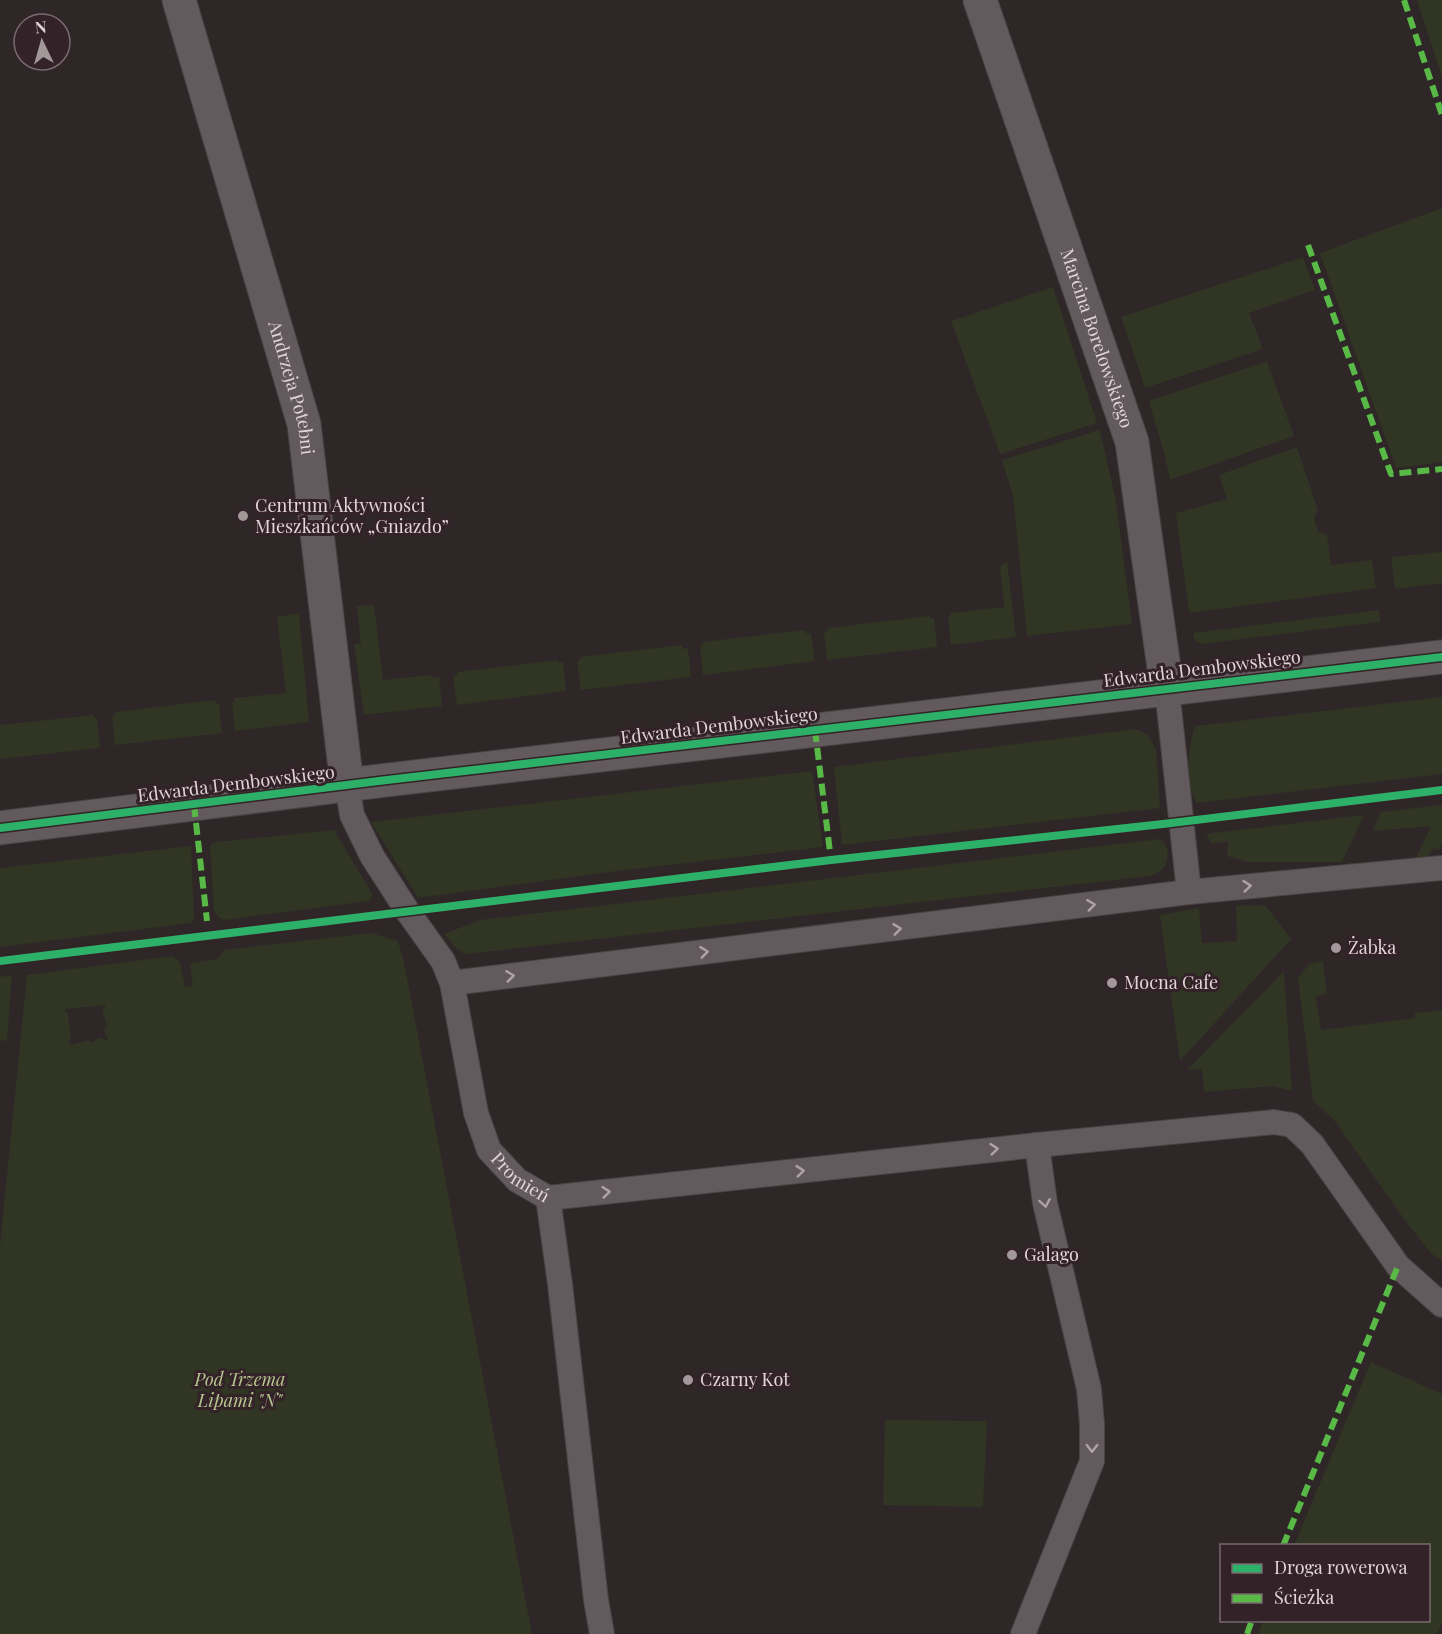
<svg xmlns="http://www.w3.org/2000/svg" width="1442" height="1634" viewBox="0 0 1442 1634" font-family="'Playfair Display',serif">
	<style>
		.green { fill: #313523; fill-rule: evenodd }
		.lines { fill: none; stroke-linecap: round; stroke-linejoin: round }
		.service-casing { stroke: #4b4345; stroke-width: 26 }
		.minor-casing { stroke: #4b4345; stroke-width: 35 }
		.tertiary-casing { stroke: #4b4345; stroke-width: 35 }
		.service { stroke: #625a5c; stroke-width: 24 }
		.minor { stroke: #625a5c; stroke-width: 33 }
		.tertiary { stroke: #625a5c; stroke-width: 33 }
		.quiet { stroke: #58b947; stroke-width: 6; stroke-dasharray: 12 6; stroke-linecap: butt }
		.cycleway-casing { stroke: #332227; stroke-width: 11 }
		.cycleway { stroke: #2db169; stroke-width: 8 }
		.oneway { stroke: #aea4a6 }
		.poi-dot { fill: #a2989a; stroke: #332227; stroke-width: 2 }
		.labels { text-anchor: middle; stroke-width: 6; stroke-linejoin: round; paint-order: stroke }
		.street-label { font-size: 18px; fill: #e0d5d8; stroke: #332227 }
		.poi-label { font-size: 18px; fill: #e0d5d8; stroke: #332227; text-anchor: start }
		.park-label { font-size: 18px; font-style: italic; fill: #b6c68e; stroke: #332227 }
	</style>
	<rect width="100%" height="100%" fill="#2f2628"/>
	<path class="green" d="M1417,0H1442V77Z
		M1442,208V462L1396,468L1320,253Z
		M1303,257L1315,290L1249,313L1263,349L1145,388L1121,317Z
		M1053,287L1097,423L1000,454L951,321Z
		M1267,361L1294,436L1170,480L1164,453L1149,401Z
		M1100,430L1116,501L1132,624L1027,636L1013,496L1002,460Z
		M1297,447L1318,510L1314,519L1318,531L1327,535L1331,565L1372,560L1376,588L1189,613L1176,513L1227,499L1219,475Z
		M1442,552V583L1395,589L1391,557Z
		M1007,561L1016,637L951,645L948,617H950L951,613L1004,607L1000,567Z
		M374,605L383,680L432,675L433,678L439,677L442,706L364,715L354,644H361L357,606Z
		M1379,610L1380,622L1201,644L1194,639L1193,633Z
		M299,613L309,722L235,731L232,702H235L234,698L286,693L277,617Z
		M929,616L931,618H934L937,647L827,660L824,632L827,631L828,628Z
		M805,630L807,634L811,633L815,661L703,675L700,646H702L703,642Z
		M682,645L683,649L688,648L691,677L581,690L577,661H579L580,657Z
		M558,660L559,663L563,662L566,691L457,705L453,676L458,675L457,672Z
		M1442,697V774L1197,803C1184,785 1188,746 1195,726Z
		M215,700L216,704L219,703L222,733L115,745L112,716L115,715V712Z
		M94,715V718H97L100,748L0,759V725Z
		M1136,729L1148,735L1156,749L1160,808L842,845L834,767Z
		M812,771L823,847L609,872L418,898L371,822Z
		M1442,805V843L1439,850L1433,848L1428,857L1416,858L1431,826L1373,831L1380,812Z
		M1364,815L1342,862H1248L1227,856L1228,841L1212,844L1206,834Z
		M334,830L373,895L369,901L224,920L218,917L214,911L210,845L217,842Z
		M1160,839C1169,844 1170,859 1164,867C1161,872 1155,874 1150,876L466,954L458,950L444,934L480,920Z
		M191,846L194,920L191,923L0,947V868Z
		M1236,905L1266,906L1291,939L1180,1061L1160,915L1199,908L1202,943L1237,941Z
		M371,933L398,941L404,962L532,1634H0V1246L27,975L173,956L180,963L185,987L193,986L190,963L217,959L224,950ZM105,1005V1008L102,1009L107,1028L104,1029L108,1040L103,1041L102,1038L95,1039V1042H90V1040L69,1045V1040L71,1039L68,1013H65V1009Z
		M1323,961L1327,994L1316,996L1321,1030L1415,1018V1013L1442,1010V1261L1432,1254L1409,1226L1334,1120L1313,1101L1298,978L1309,964Z
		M1284,971L1292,1091L1272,1086L1204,1092L1202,1069L1187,1070Z
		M12,975L7,1040L0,1041V977Z
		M1371,1362L1442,1394V1623L1437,1634H1258L1263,1621L1428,1620V1546L1294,1545Z
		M885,1420L987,1421L983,1507L883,1505Z"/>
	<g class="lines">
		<defs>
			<g id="service">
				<path d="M1167,689L1189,892"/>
				<path id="s1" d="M347,785L352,815L372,856L408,912L443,961L452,983L476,1113L489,1150L517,1180L548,1198"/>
				<path d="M452,983L1189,892L1442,868"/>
				<path d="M548,1198L1037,1145L1274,1122L1292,1125L1312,1144L1398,1266L1442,1305"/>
				<path d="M548,1198L560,1284L596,1600L602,1634"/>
				<path d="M1023,1634L1092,1461V1424L1089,1389L1045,1203L1037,1145"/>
			</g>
			<g id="minor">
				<path id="s2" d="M179,0L304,424L347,785"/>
				<path id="s3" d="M980,0L1132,442L1167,689"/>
			</g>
			<path id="tertiary" d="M0,828L387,780L1442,657"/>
		</defs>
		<use href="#service" class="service-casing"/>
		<use href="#minor" class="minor-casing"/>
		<use href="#tertiary" class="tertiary-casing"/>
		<use href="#service" class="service"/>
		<use href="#minor" class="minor"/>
		<use href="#tertiary" class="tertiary"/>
		<path class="quiet" d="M1404,0L1442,115
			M1308,245L1391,474L1442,469
			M815,730L831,860
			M194,805L207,921
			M1283,1546L1398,1266
			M1247,1634L1252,1620"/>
		<defs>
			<path id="cycleway" d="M0,828L387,780L1442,657
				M0,961L831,860L1163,824L1442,790"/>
		</defs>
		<use href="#cycleway" class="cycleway-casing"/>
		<use href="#cycleway" class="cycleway"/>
	</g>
	<defs><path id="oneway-chevron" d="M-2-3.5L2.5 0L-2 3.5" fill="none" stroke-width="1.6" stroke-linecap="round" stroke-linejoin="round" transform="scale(1.5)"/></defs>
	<g class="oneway">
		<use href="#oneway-chevron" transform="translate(1247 886) rotate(-6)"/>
		<use href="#oneway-chevron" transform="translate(1091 905) rotate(-7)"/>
		<use href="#oneway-chevron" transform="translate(897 929) rotate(-7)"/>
		<use href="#oneway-chevron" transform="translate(704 952) rotate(-7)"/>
		<use href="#oneway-chevron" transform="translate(510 976) rotate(-7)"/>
		<use href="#oneway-chevron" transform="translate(994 1149) rotate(-6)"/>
		<use href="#oneway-chevron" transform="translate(800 1171) rotate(-6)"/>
		<use href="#oneway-chevron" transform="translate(606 1192) rotate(-6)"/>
		<use href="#oneway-chevron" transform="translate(1045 1203) rotate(80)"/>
		<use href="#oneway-chevron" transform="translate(1092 1448) rotate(91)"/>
	</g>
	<g class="poi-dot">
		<circle cx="243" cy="516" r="6"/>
		<circle cx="1336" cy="948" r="6"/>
		<circle cx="1112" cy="983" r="6"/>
		<circle cx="1012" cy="1255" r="6"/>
		<circle cx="688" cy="1380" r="6"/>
	</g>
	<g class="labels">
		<g class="street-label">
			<text dy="6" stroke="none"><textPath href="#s3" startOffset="358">Marcina Borelowskiego</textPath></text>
			<text dy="6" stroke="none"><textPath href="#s2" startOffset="404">Andrzeja Potebni</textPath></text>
			<text transform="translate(1202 669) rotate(-7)" y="6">Edwarda Dembowskiego</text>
			<text transform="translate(719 726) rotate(-7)" y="6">Edwarda Dembowskiego</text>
			<text transform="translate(236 784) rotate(-7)" y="6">Edwarda Dembowskiego</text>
			<text dy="6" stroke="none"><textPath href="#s1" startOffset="440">Promień</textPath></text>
		</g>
		<g class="poi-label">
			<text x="255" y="512">Centrum Aktywności<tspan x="255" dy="21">Mieszkańców „Gniazdo”</tspan></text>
			<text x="1348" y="954">Żabka</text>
			<text x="1124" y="989">Mocna Cafe</text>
			<text x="1024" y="1261">Galago</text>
			<text x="700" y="1386">Czarny Kot</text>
		</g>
		<g class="park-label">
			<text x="240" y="1386">Pod Trzema<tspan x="240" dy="21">Lipami "N"</tspan></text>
		</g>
	</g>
	<rect x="1220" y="1544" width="210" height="78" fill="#332227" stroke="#786a6e" stroke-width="1.5"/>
	<rect x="1232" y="1564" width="30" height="9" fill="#2db169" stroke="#786a6e" stroke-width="1.5"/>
	<text x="1274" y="1574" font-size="18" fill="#e0d5d8">Droga rowerowa</text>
	<rect x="1232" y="1594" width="30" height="9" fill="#58b947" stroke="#786a6e" stroke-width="1.5"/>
	<text x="1274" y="1604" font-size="18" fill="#e0d5d8">Ścieżka</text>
	<g transform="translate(42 42) rotate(355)"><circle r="28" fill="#332227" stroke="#786a6e" stroke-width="1.5"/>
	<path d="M0-4.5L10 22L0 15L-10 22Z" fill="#a2989a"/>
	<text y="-9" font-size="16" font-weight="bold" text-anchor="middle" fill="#e0d5d8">N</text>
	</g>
</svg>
